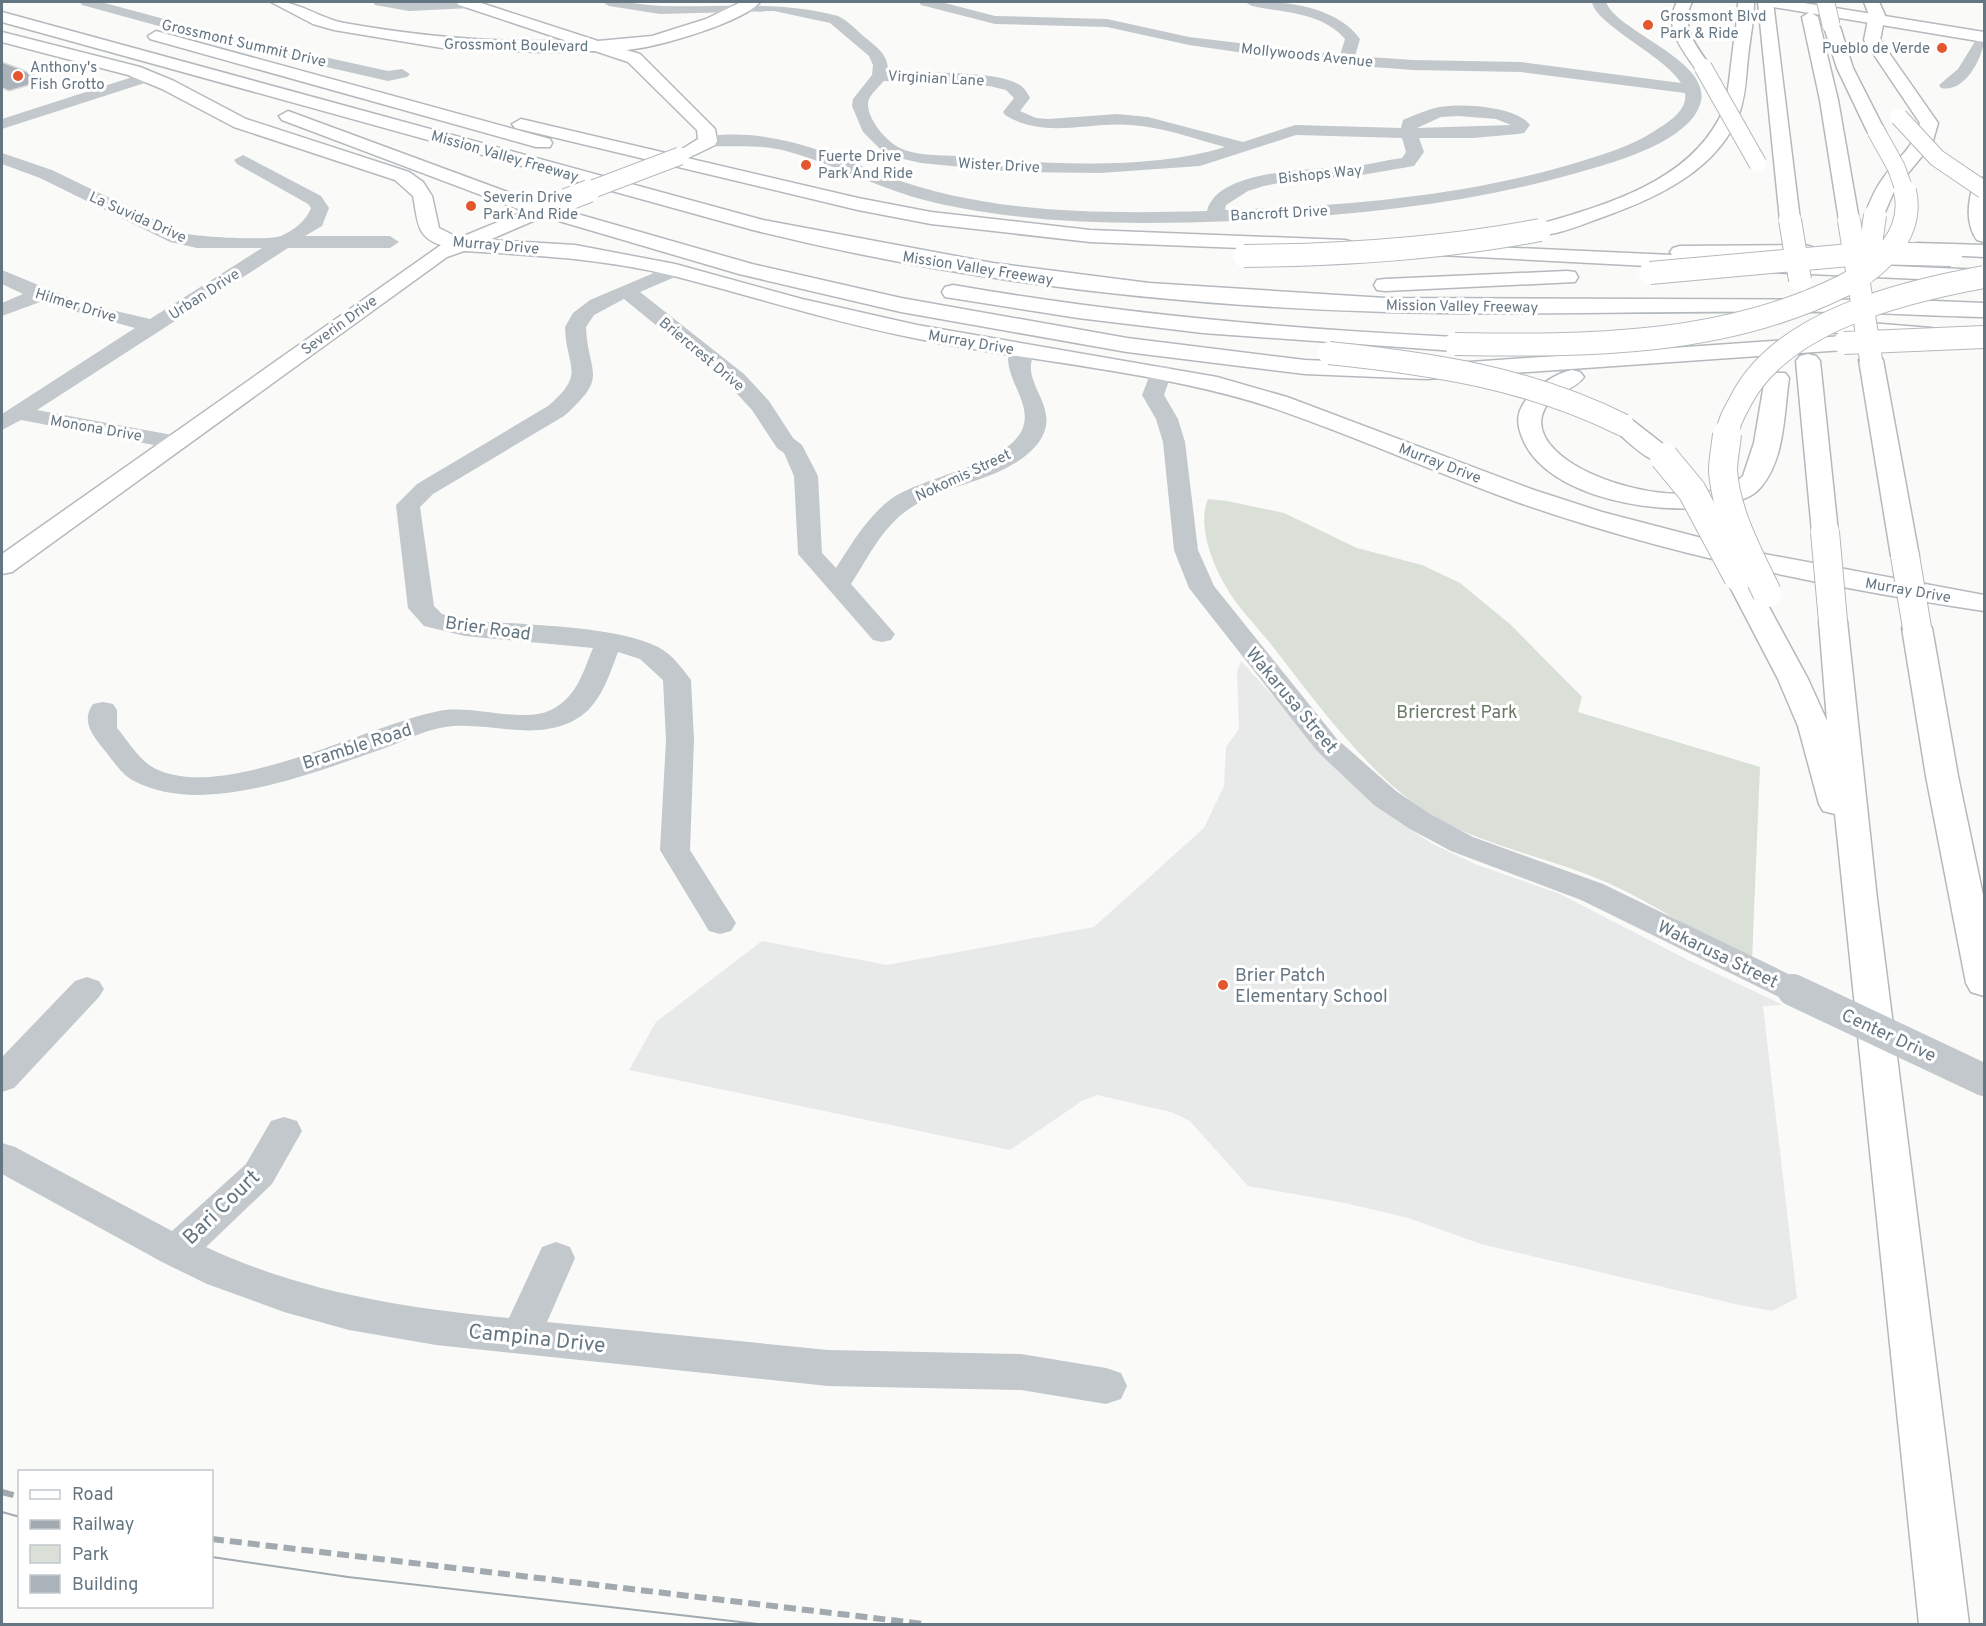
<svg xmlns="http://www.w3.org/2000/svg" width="1986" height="1626" viewBox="0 0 1986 1626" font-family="Overpass,sans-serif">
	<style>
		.built { fill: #e8e9e9 }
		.green { fill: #dadfd7 }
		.building { fill: #aab3b9; stroke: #dcdcda; stroke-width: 1.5 }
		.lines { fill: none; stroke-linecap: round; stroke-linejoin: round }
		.major-casing { stroke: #b5babe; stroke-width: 3 }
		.highway-casing { stroke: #b4b9bd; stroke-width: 3 }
		.minor { fill: #c3c8cc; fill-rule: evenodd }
		.major { fill: #fff; fill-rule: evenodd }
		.highway { fill: #fff; fill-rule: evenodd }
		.tram { stroke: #a2aab0; stroke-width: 2 }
		.rail { stroke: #a2aab0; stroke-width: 6; stroke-dasharray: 12 6; stroke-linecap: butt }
		.major-bridge-far1-casing { stroke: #b5babe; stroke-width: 19; stroke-linecap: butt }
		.major-bridge-casing { stroke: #b5babe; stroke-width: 24; stroke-linecap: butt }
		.highway-bridge-far2-casing { stroke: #b4b9bd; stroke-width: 19; stroke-linecap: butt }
		.highway-bridge-far1-casing { stroke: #b4b9bd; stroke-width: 24; stroke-linecap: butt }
		.highway-bridge-casing { stroke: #b4b9bd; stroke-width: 30; stroke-linecap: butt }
		.minor-bridge { stroke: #c3c8cc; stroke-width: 32 }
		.major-bridge-far1 { stroke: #fff; stroke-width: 17 }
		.major-bridge { stroke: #fff; stroke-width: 22 }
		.highway-bridge-far2 { stroke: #fff; stroke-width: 17 }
		.highway-bridge-far1 { stroke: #fff; stroke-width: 22 }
		.highway-bridge { stroke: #fff; stroke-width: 28 }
		.poi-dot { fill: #e4572e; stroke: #fff; stroke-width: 2 }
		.labels { text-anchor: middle; stroke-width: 6; stroke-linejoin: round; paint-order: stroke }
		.far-poi-label { font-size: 15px; fill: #657683; stroke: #fff; text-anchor: start }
		.far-street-label { font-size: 15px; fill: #657683; stroke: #fff }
		.street-label { font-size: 18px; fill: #657683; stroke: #fff }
		.park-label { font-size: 18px; fill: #687a64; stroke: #fff }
		.poi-label { font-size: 18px; fill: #657683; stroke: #fff; text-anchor: start }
		.near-street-label { font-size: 21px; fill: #657683; stroke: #fff }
	</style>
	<rect width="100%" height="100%" fill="#fafaf8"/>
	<path class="built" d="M1241,661L1361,792L1395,820L1433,844L1475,864L1560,894L1688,960L1783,1005L1763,1006L1797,1298L1772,1311L1735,1304L1481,1244L1408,1218L1345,1203L1248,1186L1190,1121L1171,1112L1097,1095L1082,1101L1010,1150L629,1070L656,1022L762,941L887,965L1094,927L1204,828L1224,786L1226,747L1239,729L1237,672Z"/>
	<path class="green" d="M1208,499L1227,501L1284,513L1357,548L1422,565L1460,583L1511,625L1582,697L1578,712L1760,767L1752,960C1702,938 1658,905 1608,883C1553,859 1492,848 1438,819C1373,782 1316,702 1270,643C1255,624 1236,606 1225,585C1212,563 1197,524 1208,499Z"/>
	<path class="building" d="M2,62L18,68L46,80L9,91L2,88Z"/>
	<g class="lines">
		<defs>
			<path id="major" d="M271,2C298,0 318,18 344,23C418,36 492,43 567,41L459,5L456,2H478L598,41L652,36L706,19L741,2H760C742,23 655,48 626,50L640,54L715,129L717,141L715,145L680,162L671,156L698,139L697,130L628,62L595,51L540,52L442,48L334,30L313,24Z
				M1766,2H1798L1984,32V42L1773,7Z
				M2,32L140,67L174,81L246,119L409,172L423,182L432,196L439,228L459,238L566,194L573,196L576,200L573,204L489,240L575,245L675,264L802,299L917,325L1217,377L1287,397L1534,490L1602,512L1759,553L1984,595V611C1827,587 1668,555 1517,502C1433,472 1351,434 1267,406C1157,371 1033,362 919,339C836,323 756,297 674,276C605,259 535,255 464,251L447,257L12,572L2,574V554L441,245C415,237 418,219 413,196L395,180L234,127L162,89L128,75L2,42Z
				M1984,177V242L1977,240C1965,223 1968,201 1974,183Z"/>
			<path id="highway" d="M1677,2H1692C1679,27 1697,47 1711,67L1709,71H1697C1682,49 1663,28 1677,2Z
				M1738,2H1754C1754,21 1750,38 1748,57C1746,75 1746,93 1740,111C1720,169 1657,198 1603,217C1586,223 1550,239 1533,234L1530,230L1533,226C1599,207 1684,185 1719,119C1729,100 1729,77 1732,57C1734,38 1738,21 1738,2Z
				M1758,2H1773L1800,220L1797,224H1783L1780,220Z
				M1864,2H1879L1885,15L1880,40L1938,123L1932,144L1895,189L1882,219H1868L1865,215C1870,201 1875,189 1884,177C1898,157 1914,148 1920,123L1864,40L1869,15Z
				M2,12L763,220L993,263L1149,283L1385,298L1909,300L1984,303V317C1935,316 1885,313 1835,312C1686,310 1537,316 1387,312C1177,306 957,281 753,230L2,22Z
				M1810,12L1818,17L1838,100L1859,220L1856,224H1842L1839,220L1820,100L1802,17Z
				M1832,22L1840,27L1853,68L1885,131L1882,135H1870L1867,131L1837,68L1824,27Z
				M156,31L550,139L552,143L550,147H536L150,39L148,36Z
				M288,111L532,201L752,264L901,298L1127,338L1305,360L1427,365L1844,336L1852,338L1855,343L1852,348L1844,350L1427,379L1305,374L1127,352L901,312L739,274L518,209L282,120L279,116Z
				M521,119L858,198L931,212L1090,230L1345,240L1352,242L1355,246L1352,250L1345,252L1090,242L931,224L858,210L515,128L512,124Z
				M1917,243L1984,245V257L1910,253L1907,249L1910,245Z
				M1427,244L1672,255L1670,252L1673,248L1680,246L1805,245L1812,247L1815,251L1812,255L1805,257L1711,258L1716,263L1712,267L1705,269L1420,254L1417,250L1420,246Z
				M1777,261L1984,270V282L1769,272L1766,267L1769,262Z
				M1567,271L1575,272L1578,277L1575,282L1385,291L1377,290L1374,285L1377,280L1385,279Z
				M953,285C1119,314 1286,329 1455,337L1463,339L1466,344L1463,349L1455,351L1203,333L1078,318L945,297L942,292L945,287Z
				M1833,320L1931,328L1939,330L1942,335L1939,340L1931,342L1825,332L1822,327L1825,322Z
				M1871,353L1879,355L1883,360L1919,556L1915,562L1905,564L1895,562L1891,556L1859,360L1863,355Z
				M1808,354L1816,356L1820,361L1838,532L1835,538L1825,540L1815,538L1812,532L1796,361L1800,356Z
				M1572,370L1580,372L1584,377C1574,391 1553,392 1545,408C1513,467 1692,524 1743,476L1754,443L1765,378L1769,373H1785L1789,378C1784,412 1785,459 1761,487C1752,498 1738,501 1725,504C1668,518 1545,500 1522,437C1516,422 1517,411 1527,399C1539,385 1554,374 1572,370Z
				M1623,418L1632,420L1673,452L1677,457L1673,462C1651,468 1631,443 1614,430L1611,425L1614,420Z
				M1743,577L1753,579L1757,585L1808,679L1827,721L1819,621L1823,615L1833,612L1843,615L1847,621L1877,899L1969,1624H1919L1835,814L1823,811L1819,804L1798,726L1778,679L1729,585L1733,579Z
				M1917,619L1927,622L1932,628L1958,776L1984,900V996L1971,992L1966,983L1926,776L1902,628L1907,622Z"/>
		</defs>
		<use href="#major" class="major-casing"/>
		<use href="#highway" class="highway-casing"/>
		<path class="minor" d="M80,2H101L220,34L388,71L402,69L410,74L407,77L388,81L217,42L82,5Z
			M373,2H477L479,4L472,8L409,11L375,5Z
			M602,2C622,0 641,5 661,6C720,8 782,0 838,16C849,21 858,32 867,39C878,48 889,56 888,72C918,73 994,70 1018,84C1024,87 1027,92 1030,98L1020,111L1036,118L1048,119L1117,114L1148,117L1243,142L1295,125L1401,128L1403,120C1414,115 1427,110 1439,107C1461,103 1516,106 1530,125L1524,133L1518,134L1473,138H1419L1424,152L1414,166L1356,176L1293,180L1264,186L1248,191L1226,205L1225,210C1341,206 1460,197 1572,164C1601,155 1631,147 1656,130C1669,122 1688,110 1685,93L1521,72L1413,70L1307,62L1189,45L1107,27L995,24L921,5L919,2H941L995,16L1107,19L1189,37L1340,55L1345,39C1322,12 1285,13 1252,6L1245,2C1283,0 1337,6 1360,39L1355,56L1413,60L1521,62L1681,83C1665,56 1596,25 1592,2H1606C1616,31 1710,60 1701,101C1693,138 1625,159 1594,168C1478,203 1356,216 1235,221C1154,224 1072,225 991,213C956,208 920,201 887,188C853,176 821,160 786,151C760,144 736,147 709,146C703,146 704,145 700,141C704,135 713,136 720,135C780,131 833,155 887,176C987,214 1101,214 1207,211C1218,167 1321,170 1356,166C1372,164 1387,160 1402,158L1406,152L1402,138L1296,135L1200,166L1100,173L1013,172L921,163L886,155L863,132L852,106L853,99L872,75L873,65L869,56L830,23L774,11L660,14L609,6ZM884,81L989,86L1006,90L1014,98L1003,112L1005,115C1045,140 1088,121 1131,125C1164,127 1194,139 1225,147C1150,171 1035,164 956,156C939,155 914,156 898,147C885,140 867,118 868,103C869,95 879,87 884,81ZM1458,116L1496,119L1511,125L1417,128L1441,117Z
			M1984,34C1986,53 1966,94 1941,88L1939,85L1958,69L1979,35Z
			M148,72L156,77L154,80L2,129V119Z
			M2,153L52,170L182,233C199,237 267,241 281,236C294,230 306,221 311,208L308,204L237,164L234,160L243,155L321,196L329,208L322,226L305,236H390L399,242L390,248H288L37,410L183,437L186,442L183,447L175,449L21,420L2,430V414L135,328L40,302L2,316V303L23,294L2,284V270L82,303L150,319L262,248H197L170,242L40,178L2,164Z
			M675,264L685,270L682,274L640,292L744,374L769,401L793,438L802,445L818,476L822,553L836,568C852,543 867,517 891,499C921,477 1016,463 1024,424C1029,401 1008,381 1008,358L1019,347H1033L1036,351C1014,384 1072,410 1032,450C999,482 946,483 909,509C882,527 868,558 851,584L895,634L891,640L882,642L873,640L798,554L794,476L784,453L777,448L752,410L728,384L624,299L594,315L586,327C588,375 610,375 564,416L433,494L420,507L434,606L442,614L465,620C517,625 614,625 658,647C672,654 682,668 691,680L694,740L690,850L736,923L731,931L720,934L709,931L660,850L666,740L663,680L640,659L618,652C608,679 599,709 571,722C530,741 487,721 445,727C425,730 404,741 385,748C315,772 204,818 134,781C122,775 114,762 106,752C94,737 80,722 93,704L103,702L113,704L117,710V728C128,741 139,760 154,768C222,804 367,725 439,711C473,704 521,724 551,710C577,697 583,672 593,648L465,636L424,626L408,608L396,505L417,484L548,406C587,373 566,368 565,327L573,313L590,300Z
			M1161,366L1169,367L1172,372L1164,395L1178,419L1185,442L1198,550L1214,586L1337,739L1396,791L1430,814L1473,837L1603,884L1805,982L1810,990L1805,998L1793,1002L1781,998L1581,900L1451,851L1408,828L1374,805L1317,751L1189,588L1174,550L1163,442L1156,419L1142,395L1153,367Z
			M87,977L99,981L104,989L99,997L14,1088L2,1092V1057L75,981Z
			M284,1117L297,1121L302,1131L272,1184L206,1247C302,1292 404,1308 509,1318L542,1247L556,1242L570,1247L575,1258L547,1322L828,1350L1021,1354L1106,1368L1121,1373L1127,1386L1121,1399L1106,1404L1021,1390L828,1386L436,1345L349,1330L284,1312L207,1284L162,1262L2,1174V1143L15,1147L172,1231L246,1164L271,1121Z"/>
		<use href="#major" class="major"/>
		<use href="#highway" class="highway"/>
		<path class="tram" d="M2,1512L20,1517
			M212,1557L348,1577L758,1624"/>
		<path class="rail" d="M2,1492L20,1497
			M212,1539L924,1624"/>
		<defs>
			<path id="major-bridge-far1" d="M585,192L680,156"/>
			<path id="major-bridge" d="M566,200L589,191"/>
			<path id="highway-bridge-far2" d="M1826,3L1831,25
				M1703,67L1758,164
				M1899,117L1937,158L1984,190
				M1876,131L1896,167L1905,192"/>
			<path id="highway-bridge-far1" d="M1790,220L1800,280
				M1849,220L1871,360
				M1244,256C1344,255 1442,249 1540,230
				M1650,273L1872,253L1951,255
				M1864,274L1869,259L1875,215
				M1844,343L1984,337
				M1455,344C1587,346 1722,346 1843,286C1878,268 1915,235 1905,191
				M1329,353C1434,364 1528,378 1623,425
				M1727,435C1728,423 1734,413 1740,402C1780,321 1903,292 1984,277"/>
			<path id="highway-bridge" d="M1727,434C1726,446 1723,459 1723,471C1726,514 1749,555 1767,593
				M1664,457L1692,491L1738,577
				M1825,532L1833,621
				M1905,556L1917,628"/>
		</defs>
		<use href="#major-bridge-far1" class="major-bridge-far1-casing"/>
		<use href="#major-bridge" class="major-bridge-casing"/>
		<use href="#highway-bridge-far2" class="highway-bridge-far2-casing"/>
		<use href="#highway-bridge-far1" class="highway-bridge-far1-casing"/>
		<use href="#highway-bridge" class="highway-bridge-casing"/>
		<path class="minor-bridge" d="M1793,990L1984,1080"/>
		<use href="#major-bridge-far1" class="major-bridge-far1"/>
		<use href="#major-bridge" class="major-bridge"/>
		<use href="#highway-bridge-far2" class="highway-bridge-far2"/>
		<use href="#highway-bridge-far1" class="highway-bridge-far1"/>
		<use href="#highway-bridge" class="highway-bridge"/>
	</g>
	<g class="poi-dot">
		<circle cx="1648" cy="25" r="6"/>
		<circle cx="1942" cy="48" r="6"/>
		<circle cx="18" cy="76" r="6"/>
		<circle cx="806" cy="165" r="6"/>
		<circle cx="471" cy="206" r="6"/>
		<circle cx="1223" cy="985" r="6"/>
	</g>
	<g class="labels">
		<g class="far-poi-label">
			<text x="1660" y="21">Grossmont Blvd<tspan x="1660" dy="17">Park &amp; Ride</tspan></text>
			<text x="1930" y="53" text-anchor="end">Pueblo de Verde</text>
			<text x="30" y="72">Anthony's<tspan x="30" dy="17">Fish Grotto</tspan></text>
			<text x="818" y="161">Fuerte Drive<tspan x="818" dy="17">Park And Ride</tspan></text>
			<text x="483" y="202">Severin Drive<tspan x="483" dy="17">Park And Ride</tspan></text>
		</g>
		<g class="far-street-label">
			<text transform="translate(244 43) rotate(13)" y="5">Grossmont Summit Drive</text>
			<text transform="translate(516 45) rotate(1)" y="5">Grossmont Boulevard</text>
			<text transform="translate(1307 55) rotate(6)" y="5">Mollywoods Avenue</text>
			<text transform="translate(936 78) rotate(3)" y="5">Virginian Lane</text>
			<text transform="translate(505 156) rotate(16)" y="5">Mission Valley Freeway</text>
			<text transform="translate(999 165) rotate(3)" y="5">Wister Drive</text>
			<text transform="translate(1320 174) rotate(-6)" y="5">Bishops Way</text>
			<text transform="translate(1279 213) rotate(-3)" y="5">Bancroft Drive</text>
			<text transform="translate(138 217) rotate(24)" y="5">La Suvida Drive</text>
			<text transform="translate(496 245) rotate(5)" y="5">Murray Drive</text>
			<text transform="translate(978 268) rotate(9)" y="5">Mission Valley Freeway</text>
			<text transform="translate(204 294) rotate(-33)" y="5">Urban Drive</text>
			<text transform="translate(76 305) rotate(17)" y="5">Hilmer Drive</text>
			<text transform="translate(1462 306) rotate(1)" y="5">Mission Valley Freeway</text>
			<text transform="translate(339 325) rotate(-36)" y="5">Severin Drive</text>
			<text transform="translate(971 342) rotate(10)" y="5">Murray Drive</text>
			<text transform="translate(702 354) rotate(40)" y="5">Briercrest Drive</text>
			<text transform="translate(96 428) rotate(10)" y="5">Monona Drive</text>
			<text transform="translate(1440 463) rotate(21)" y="5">Murray Drive</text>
			<text transform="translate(963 475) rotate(-25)" y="5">Nokomis Street</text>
			<text transform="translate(1908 590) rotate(10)" y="5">Murray Drive</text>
		</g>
		<g class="street-label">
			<text transform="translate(488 628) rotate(8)" y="6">Brier Road</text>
			<text transform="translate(1292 700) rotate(50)" y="6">Wakarusa Street</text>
			<text transform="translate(357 746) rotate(-18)" y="6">Bramble Road</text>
			<text transform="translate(1718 954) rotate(26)" y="6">Wakarusa Street</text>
			<text transform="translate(1889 1035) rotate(25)" y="6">Center Drive</text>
		</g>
		<g class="park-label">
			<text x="1457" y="718">Briercrest Park</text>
		</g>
		<g class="poi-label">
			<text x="1235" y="981">Brier Patch<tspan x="1235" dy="21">Elementary School</tspan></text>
		</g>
		<g class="near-street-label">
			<text transform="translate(221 1207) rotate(-44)" y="7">Bari Court</text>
			<text transform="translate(537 1338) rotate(6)" y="7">Campina Drive</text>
		</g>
	</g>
	<rect width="1986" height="1626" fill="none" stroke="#657683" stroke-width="6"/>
	<rect x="18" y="1470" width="195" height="138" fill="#ffffff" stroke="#c1c8cd" stroke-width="1.5"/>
	<rect x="30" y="1490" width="30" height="9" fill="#ffffff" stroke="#c1c8cd" stroke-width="1.5"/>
	<text x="72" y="1500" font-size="18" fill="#657683">Road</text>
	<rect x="30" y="1520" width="30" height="9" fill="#a2aab0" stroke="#c1c8cd" stroke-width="1.5"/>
	<text x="72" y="1530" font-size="18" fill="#657683">Railway</text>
	<rect x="30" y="1545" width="30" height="18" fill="#dadfd7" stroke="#c1c8cd" stroke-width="1.5"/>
	<text x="72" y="1560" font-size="18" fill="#657683">Park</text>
	<rect x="30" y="1575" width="30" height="18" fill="#aab3b9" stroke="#c1c8cd" stroke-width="1.5"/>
	<text x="72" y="1590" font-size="18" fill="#657683">Building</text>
</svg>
